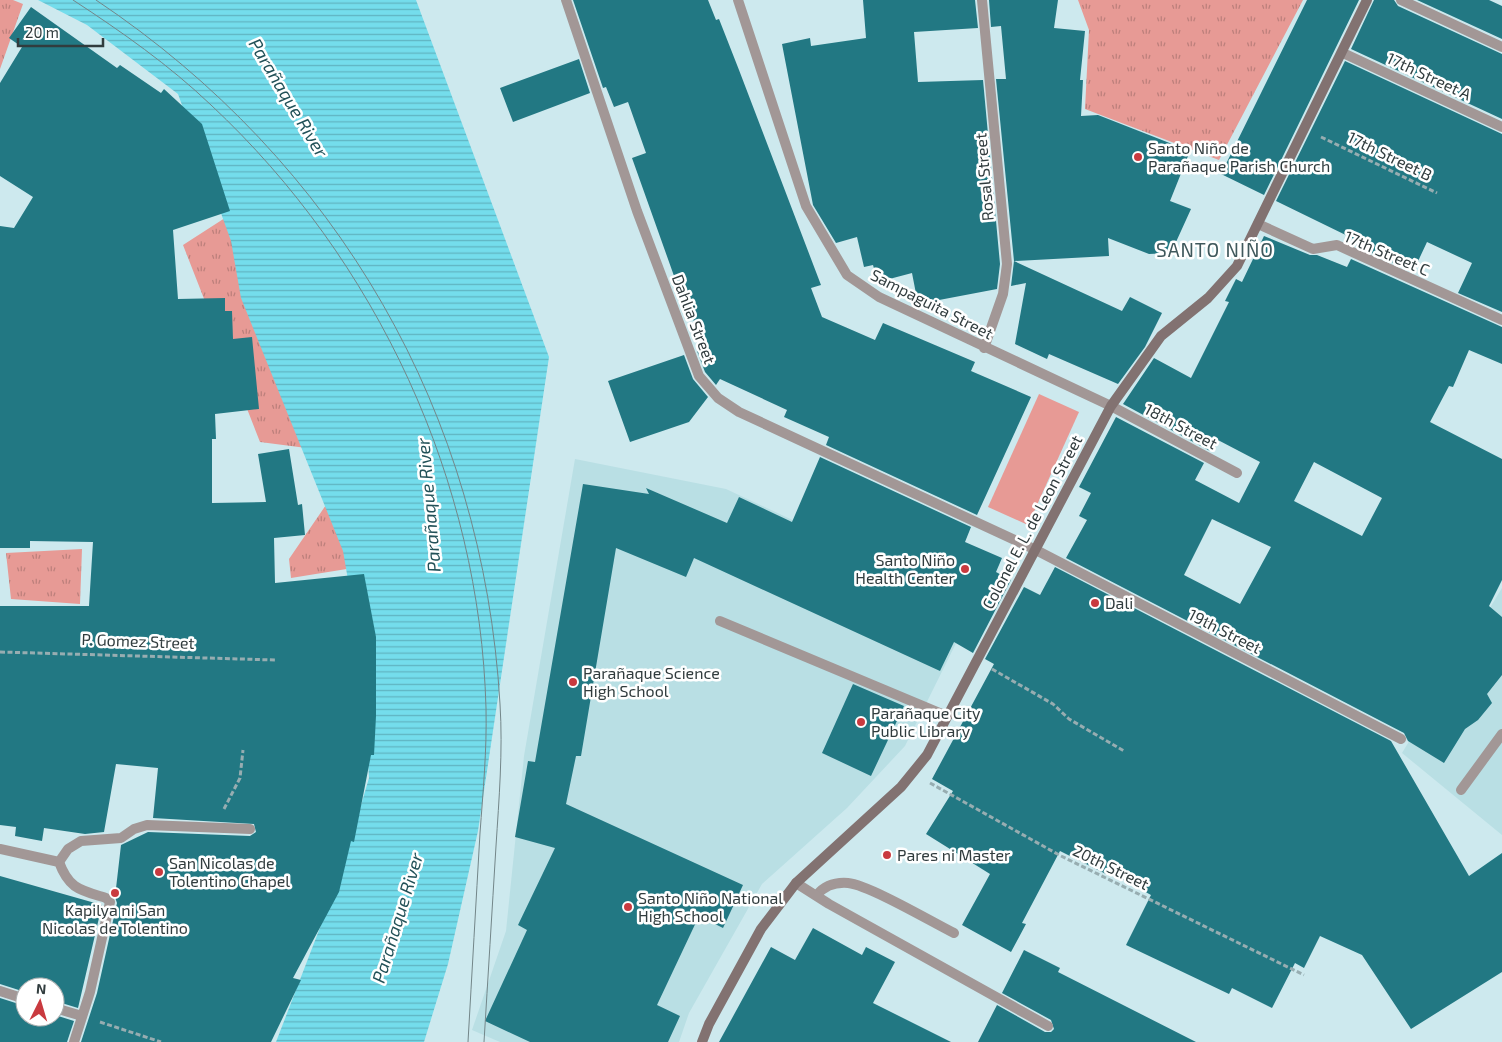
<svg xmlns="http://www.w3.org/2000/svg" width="1502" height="1042" viewBox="0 0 1502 1042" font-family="'Exo 2',sans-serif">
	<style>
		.built { fill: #b9dfe4 }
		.grass { fill: url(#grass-tufts) }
		.pitch { fill: #e79a95 }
		.water { fill: url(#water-rules) }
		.building { fill: #227883; fill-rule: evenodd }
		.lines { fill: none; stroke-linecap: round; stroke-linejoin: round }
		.path { stroke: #97adb1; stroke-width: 3; stroke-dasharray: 5 2.5; stroke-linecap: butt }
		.lane { stroke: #a29796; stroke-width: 10 }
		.street { stroke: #a29796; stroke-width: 10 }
		.secondary { stroke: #827271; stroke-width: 10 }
		.tram { stroke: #738689; stroke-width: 1 }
		.poi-dot { fill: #c93a3f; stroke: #fff; stroke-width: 2 }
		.labels { text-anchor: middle; stroke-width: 5; stroke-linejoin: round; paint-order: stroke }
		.street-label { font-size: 16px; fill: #313c3e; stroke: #fff }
		.poi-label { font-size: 16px; fill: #313c3e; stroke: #fff; text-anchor: start }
		.water-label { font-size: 18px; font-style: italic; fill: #225158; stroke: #fff }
		.quarter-label { font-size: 19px; letter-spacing: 1px; fill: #3f585c; stroke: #fff }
	</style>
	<defs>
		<pattern id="grass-tufts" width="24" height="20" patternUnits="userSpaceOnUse" patternTransform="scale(1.25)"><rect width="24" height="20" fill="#e79a95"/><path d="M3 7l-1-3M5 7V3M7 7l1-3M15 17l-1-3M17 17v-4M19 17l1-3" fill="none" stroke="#bc7f7b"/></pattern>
		<pattern id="water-rules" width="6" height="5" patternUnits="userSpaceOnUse" patternTransform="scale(1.25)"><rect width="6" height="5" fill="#74ddec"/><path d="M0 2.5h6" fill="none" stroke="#60b4c1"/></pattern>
	</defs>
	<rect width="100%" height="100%" fill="#cde9ee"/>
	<path class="built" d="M575,459L726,489L975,605L905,746L847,808L762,884L689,1013L679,1042H500L472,1030L506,931L524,756Z
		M1502,588V835L1402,753Z"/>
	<path class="grass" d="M0,0H13L23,4L0,69Z
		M1078,0H1303L1219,160L1085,109L1089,30Z
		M228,216L314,449L260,442L183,245Z
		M328,502L359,567L291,578L289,559Z
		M82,549L80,604L11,599L6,553Z"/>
	<path class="pitch" d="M1039,394L1079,412L1028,525L988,507Z"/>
	<path class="water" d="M38,0H416L549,357L478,831L448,964L424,1042H276L341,873L369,778L362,661L343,551L241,298L231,241L178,94L87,25Z"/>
	<path class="building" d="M573,0H708L716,20L719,19L739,70L821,285L811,288L822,317L875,340L883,323L975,362L971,371L1031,397L977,515L826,445L829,437L784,417L787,410L720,379L716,385L705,372L697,351L704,348L687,303L684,304L632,158L646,153L628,102L614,107L606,87L603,88Z
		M863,0H975L978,28L914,32L918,82L983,80L1000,264L997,289L918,304L912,273L878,282L873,265L864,267L857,237L836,243L813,205L782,44L810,38L811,46L866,38Z
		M989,0H1058L1054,28L1085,31L1080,80H1083L1081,116L1098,115L1190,151L1170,201L1191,209L1171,253L1149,254L1108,238L1109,256L1014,261L996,79H1006L1001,26L991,27Z
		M1307,0H1359L1264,195L1221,174Z
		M1374,0H1394L1398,6L1502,54V119L1351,49Z
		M1417,0H1489L1502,6V39Z
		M31,7L117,68L120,65L161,93L164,89L202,124L230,211L173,230L178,299L225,298V311H232L233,339L252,337L259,409L215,414L216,439H212V503L266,502L258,454L289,449L298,505L302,504L305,535L274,538L275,583L364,574L376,637V716L374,755H371L354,842L351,841L339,892L293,978L301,980L271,1042H81L97,993L117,903L115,897L121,845L148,832L250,836L256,832L254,824L153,818L158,768L116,764L104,832L85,834L44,828L42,841L15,836L16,827L0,825V606H89L93,542L30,541V548H0V226L14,228L33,197L0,176V83L22,47L9,38Z
		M579,59L590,93L513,122L500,88Z
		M1345,61L1502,134V312L1458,293L1472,263L1427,242L1413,272L1356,246L1358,241L1276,201Z
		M1264,236L1310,255H1317L1347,267L1351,259L1502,327V364L1469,350L1453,387L1449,386L1430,422L1502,459V580L1489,606L1502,617V675L1487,694L1492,703L1478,720L1465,729L1444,763L1408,741L1404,733L1066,558L1087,520L1079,516L1091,493L1079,487L1116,417L1204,463L1195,480L1239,503L1260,462L1216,439L1210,451L1123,404L1154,358L1191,378L1229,302L1225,301L1236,279L1242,282ZM1314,462L1382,498L1362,536L1294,501ZM1212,519L1271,547L1240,604L1184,575Z
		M1014,261L1122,311L1130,297L1162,313L1145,347L1118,384L1049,354L1047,359L1015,344L1026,283L1011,286Z
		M684,355L693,379L708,397L689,422L630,442L608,381Z
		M820,457L971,527L965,542L1002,558L996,572L1011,580L973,653L954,642L940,671L694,558L686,577L616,548L581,756H576L566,804L743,885L723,928L699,916L657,1005L680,1016L668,1042H530L485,1021L527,930L518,925L555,848L515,837L528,761L535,762L583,484L649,494L646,488L727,523L739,497L792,522Z
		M1055,567L1391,741L1469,876L1502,853V972L1411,1029L1362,955L1320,936L1304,968L1295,963L1272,1008L1232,988L1229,994L1126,945L1151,895L1107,871L1106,874L1060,851L1022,923L1026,924L1011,952L962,925L990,874L926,834L953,791L932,779L994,664L985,659L1024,587L1040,595Z
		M853,684L904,706L871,776L822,753Z
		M0,876L102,905L78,1008L55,1001V987H25V992L0,984Z
		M813,928L862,955L866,947L895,962L873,1003L951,1042H719L771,947L795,960Z
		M1024,950L1060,968L1058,972L1196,1042H978L997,1005L1045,1032H1051L1054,1029L1051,1020L1002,993Z
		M0,998L25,1006V1017H55V1015L74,1021L67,1042H0Z"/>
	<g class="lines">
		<path class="path" d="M1321,137L1437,193
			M0,652L275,660
			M992,669L1053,704L1069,719L1124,751
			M930,783L1061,856L1304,975
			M224,809L240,778L243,750
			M100,1022L161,1042"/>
		<path class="lane" d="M1401,0L1502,47
			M720,621L947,716
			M1461,790L1502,734
			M59,862L68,849L81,841L121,838L134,829L147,825L250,829
			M817,895C825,885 835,882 848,883C869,885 932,922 954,933"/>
		<path class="street" d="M566,0L637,211L699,376L718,398L739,412L1034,549L1401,739
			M738,0L806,206L847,275L879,297L1111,406L1237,473
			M982,0L1007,264L1003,294L984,348
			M1343,53L1502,127
			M1258,224L1313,249L1337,245L1502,320
			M0,849L59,862C69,889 80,890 106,898L110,902L90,992L74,1042
			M796,883L829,904L1048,1026
			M0,991L25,999
			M55,1008L82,1016"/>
		<path class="secondary" d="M702,1042L709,1024L761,929L796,883L901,787L927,755L1111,406L1161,336L1208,298L1237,266L1367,0"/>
		<path class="tram" d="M73,0C122,32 169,65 211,105C377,260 480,481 486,708C487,750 483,792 480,833C476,903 472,972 468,1042
			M96,0C338,162 483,413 500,704C503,751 499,799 496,846C492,912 488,977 484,1042"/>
	</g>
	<g class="poi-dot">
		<circle cx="1138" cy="157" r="5"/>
		<circle cx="965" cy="569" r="5"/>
		<circle cx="1095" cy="603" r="5"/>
		<circle cx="573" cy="682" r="5"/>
		<circle cx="861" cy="722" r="5"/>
		<circle cx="887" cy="855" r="5"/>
		<circle cx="159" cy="872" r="5"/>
		<circle cx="115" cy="893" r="5"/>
		<circle cx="628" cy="907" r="5"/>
	</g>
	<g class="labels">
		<g class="street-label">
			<text transform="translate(1429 76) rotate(25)" y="6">17th Street A</text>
			<text transform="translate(1390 156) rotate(26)" y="6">17th Street B</text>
			<text transform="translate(984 177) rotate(-95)" y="6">Rosal Street</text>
			<text transform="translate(1387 253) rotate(23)" y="6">17th Street C</text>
			<text transform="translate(932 304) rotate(27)" y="6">Sampaguita Street</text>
			<text transform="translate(694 319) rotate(69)" y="6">Dahlia Street</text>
			<text transform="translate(1181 426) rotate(28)" y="6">18th Street</text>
			<text transform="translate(1032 522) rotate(-62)" y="6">Colonel E. L. de Leon Street</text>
			<text transform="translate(1225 631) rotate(27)" y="6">19th Street</text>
			<text transform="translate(138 641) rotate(2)" y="6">P. Gomez Street</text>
			<text transform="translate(1111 867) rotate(26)" y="6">20th Street</text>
		</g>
		<g class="poi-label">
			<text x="1148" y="154">Santo Niño de<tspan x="1148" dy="18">Parañaque Parish Church</tspan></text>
			<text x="955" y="566" text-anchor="end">Santo Niño<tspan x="955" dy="18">Health Center</tspan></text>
			<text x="1105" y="609">Dali</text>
			<text x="583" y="679">Parañaque Science<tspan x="583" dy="18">High School</tspan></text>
			<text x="871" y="719">Parañaque City<tspan x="871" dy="18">Public Library</tspan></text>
			<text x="897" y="861">Pares ni Master</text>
			<text x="169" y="869">San Nicolas de<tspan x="169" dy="18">Tolentino Chapel</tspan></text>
			<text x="638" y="904">Santo Niño National<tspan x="638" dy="18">High School</tspan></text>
			<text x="115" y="916" text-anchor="middle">Kapilya ni San<tspan x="115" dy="18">Nicolas de Tolentino</tspan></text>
		</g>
		<g class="water-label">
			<text transform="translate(288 98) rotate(59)" y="6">Parañaque River</text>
			<text transform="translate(429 505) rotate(-95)" y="6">Parañaque River</text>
			<text transform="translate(398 918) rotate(-73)" y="6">Parañaque River</text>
		</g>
		<g class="quarter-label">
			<text x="1215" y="257">SANTO NIÑO</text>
		</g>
	</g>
	<g transform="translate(40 1002) rotate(5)"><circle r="24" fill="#ffffff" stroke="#adb1b2"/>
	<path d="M0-4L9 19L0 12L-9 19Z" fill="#c93a3f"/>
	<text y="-8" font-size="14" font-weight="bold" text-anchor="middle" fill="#313c3e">N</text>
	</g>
	<path d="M18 38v8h85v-8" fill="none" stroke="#313c3e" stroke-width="2.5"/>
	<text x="25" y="38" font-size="15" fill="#313c3e" stroke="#ffffff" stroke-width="4" paint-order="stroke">20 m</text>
</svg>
